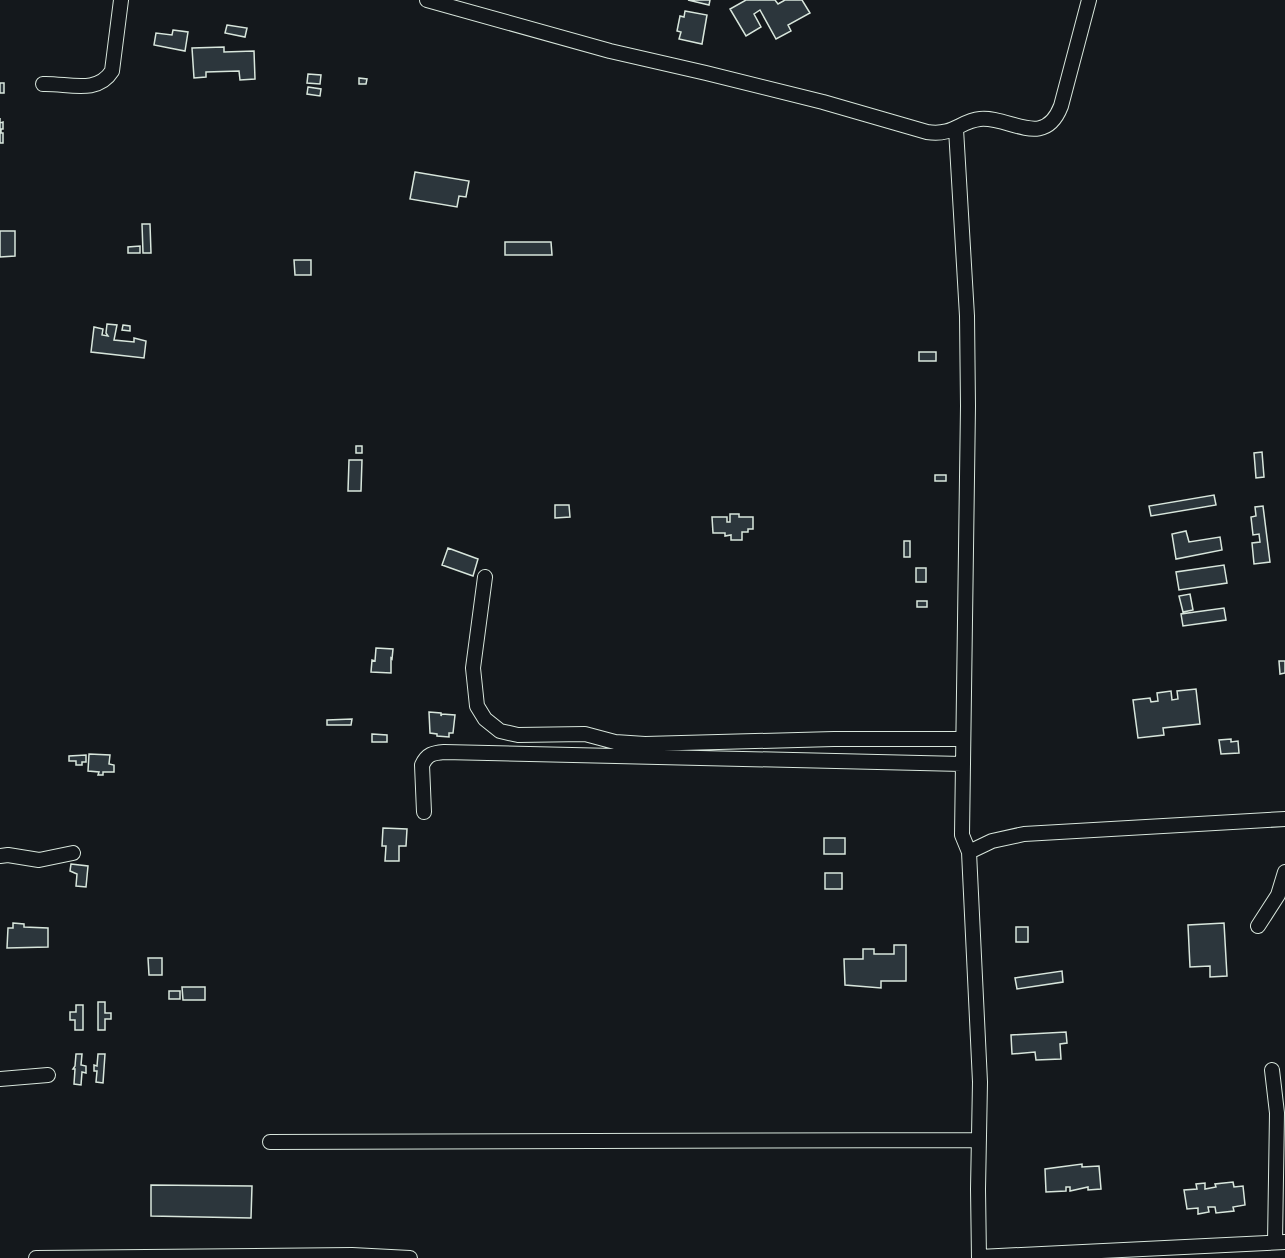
<svg xmlns="http://www.w3.org/2000/svg" width="1285" height="1258" viewBox="0 0 1285 1258" font-family="Cabin,sans-serif">
	<style>
		.building { fill: #2c363c; stroke: #d8e6dc; stroke-width: 1.5 }
		.lines { fill: none; stroke-linecap: round; stroke-linejoin: round }
		.minor-casing { stroke: #d8e6dc; stroke-width: 16 }
		.minor { stroke: #14181c; stroke-width: 14 }
	</style>
	<rect width="100%" height="100%" fill="#14181c"/>
	<path class="building" d="M688,0H710L709,5Z
		M746,0H775L778,4L785,0H802L810,13L788,25L791,31L776,39L760,10L754,14L761,27L746,36L730,9Z
		M685,11L707,15L702,44L679,39L681,32L677,31L680,16L684,17Z
		M227,25L247,28L245,37L225,33Z
		M173,30L188,32L185,51L154,45L156,33L172,35Z
		M224,47V52L254,51L255,79L240,80L239,71L206,72V77L194,78L192,48Z
		M308,74L321,75L320,84L307,83Z
		M359,78L367,79L366,84H359Z
		M0,83H4V93H0Z
		M308,87L321,89L320,96L307,94Z
		M0,118V123L3,122V129H1V133H3V143H0Z
		M415,172L469,181L466,197L459,196L457,207L410,199Z
		M142,224H150L151,253H143Z
		M0,231H15V256L0,257Z
		M505,242H551L552,255H505Z
		M140,246V253H128V247Z
		M294,260H311V275H295Z
		M107,324L117,325L114,340L134,342V338L146,341L144,358L91,352L94,327L103,329L102,335L108,336L106,333Z
		M123,325L130,326V331L122,330Z
		M919,352H936V361H919Z
		M356,446H362V453H356Z
		M1262,452L1264,477L1256,478L1254,453Z
		M349,460H362L361,491H348Z
		M935,475H946V481H935Z
		M1214,495L1216,505L1151,516L1149,506Z
		M555,505H569L570,517L555,518Z
		M1263,506L1270,562L1254,564L1252,543L1260,542L1259,534L1253,535L1251,517L1256,516L1255,507Z
		M730,514H739V517H753V529H748V532H742V540H731V535L725,536V533H713L712,517H727V522H730Z
		M1186,531L1189,542L1220,537L1222,550L1176,559L1172,534Z
		M904,541H910V557H904Z
		M448,548L478,559L473,576L442,565Z
		M1224,565L1227,583L1179,590L1176,572Z
		M916,568H926V582H916Z
		M1190,594L1193,610L1183,612L1179,596Z
		M917,601H927V607H917Z
		M1224,608L1226,620L1183,626L1181,614Z
		M376,648L393,649L392,659L391,658V673L371,672L372,660L375,661Z
		M1279,661H1285V673L1280,674Z
		M1196,689L1200,724L1163,728L1164,735L1138,738L1133,700L1150,698L1151,702L1158,701L1157,693L1171,691L1172,700L1178,699L1177,691Z
		M429,712L441,713V716L442,714L455,715L453,733H449V737L437,736V734L430,733Z
		M352,719L351,725H327V720Z
		M372,734L387,735V742H372Z
		M1231,739V742L1238,741L1239,753L1221,754L1219,740Z
		M89,754L110,755L109,764L114,765V772H103V775H98L99,772L88,771Z
		M86,755V762H82V765H76V761H69V756Z
		M383,828L407,829L406,846H399V861H385L386,846H382Z
		M824,838H845V854H824Z
		M71,864L88,866L86,887L76,886L77,874L70,871Z
		M825,873H842V889H825Z
		M13,923L24,924V927L48,928V947L7,948L8,928H13Z
		M1224,923L1227,976L1210,977V966L1190,967L1188,925Z
		M1016,927H1028V942H1016Z
		M894,945H906V981H881V988L845,985L844,959H863V949H874V954H894Z
		M148,958H162V975H149Z
		M1062,971L1063,982L1017,989L1015,978Z
		M182,987H205V1000H183Z
		M169,991H180V999H169Z
		M98,1002H105V1013H111V1019H105V1030H98Z
		M76,1005H83V1030H75V1020H70V1012H76Z
		M1066,1032L1067,1043L1060,1044L1061,1059L1036,1060L1035,1052L1012,1054L1011,1035Z
		M76,1054H82L81,1065L86,1066V1073L82,1072L81,1085L74,1084L75,1069H73L75,1066Z
		M98,1054H105L103,1083L96,1082L97,1071H94V1065L97,1066Z
		M1082,1164V1167L1099,1166L1101,1189L1088,1190V1187L1070,1191V1187H1066V1191L1046,1192L1045,1169Z
		M1233,1182L1234,1187L1243,1186L1245,1205L1233,1207L1234,1211L1216,1213L1215,1207H1208L1209,1212L1198,1214V1208L1187,1209L1184,1190L1197,1189L1196,1184L1205,1183V1189L1216,1187L1215,1184Z
		M151,1185L252,1186L251,1218L151,1216Z"/>
	<g class="lines">
		<defs>
			<path id="minor" d="M427,0L610,51L706,73L823,102L927,132C954,136 960,121 980,119C1010,116 1044,150 1061,106L1089,0
				M43,84C68,83 97,95 112,71L121,0
				M956,129L967,316L968,406L962,835L969,852
				M485,577L473,668L477,706L485,719L500,731L518,735L585,734L615,742L645,744L834,739H963
				M424,812L422,765C427,754 433,753 444,752L962,764
				M0,856L8,855L39,860L73,853
				M1258,926L1278,895L1285,872
				M1272,1070L1277,1113L1275,1242
				M0,1079L48,1075
				M270,1142L979,1140
				M979,1257L1285,1242
				M36,1258L352,1255L410,1258
				M979,1258L978,1189L980,1082L969,852L992,841L1024,834L1285,819"/>
		</defs>
		<use href="#minor" class="minor-casing"/>
		<use href="#minor" class="minor"/>
	</g>
</svg>
